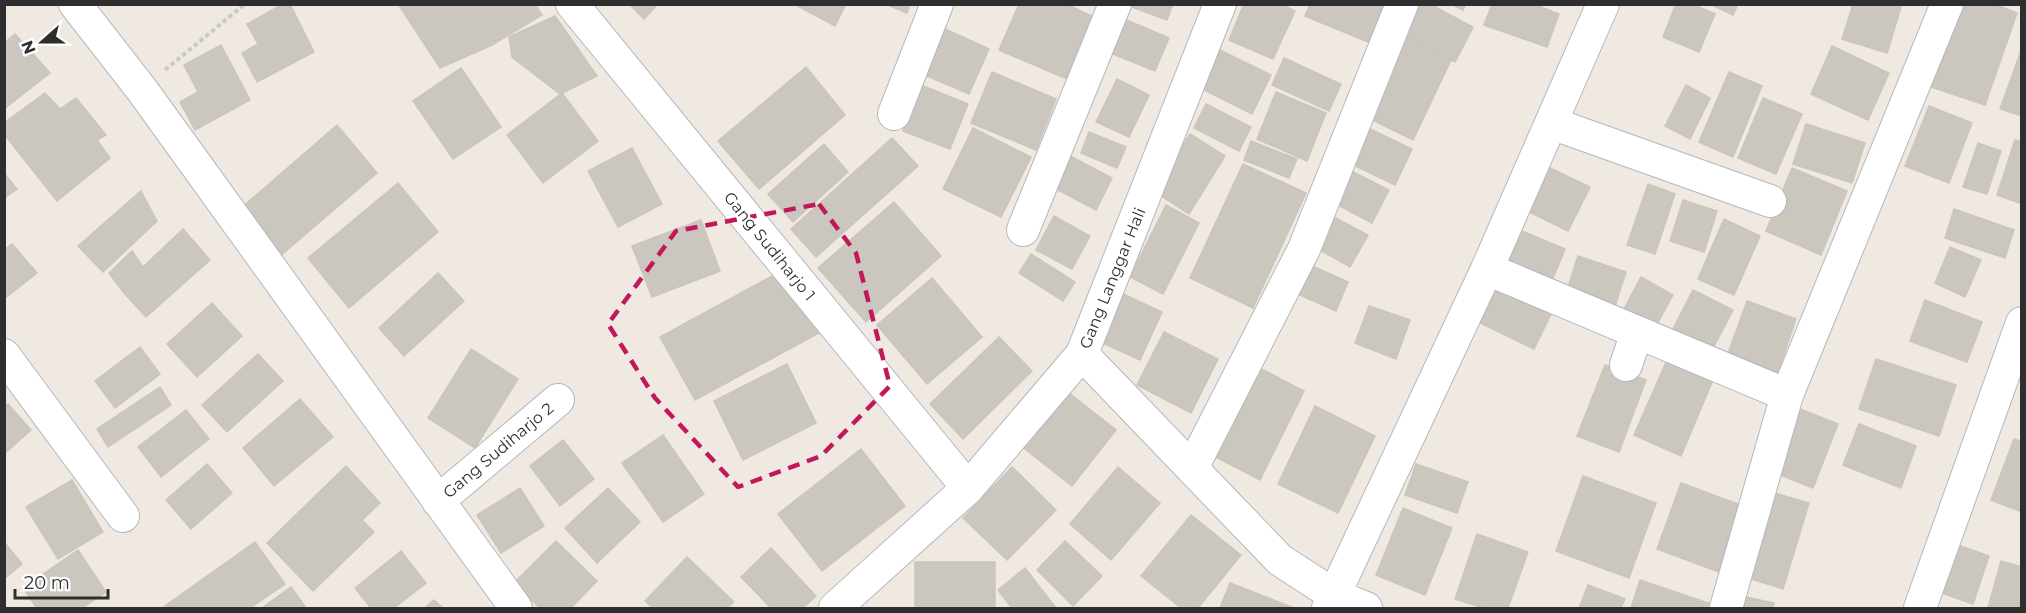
<svg xmlns="http://www.w3.org/2000/svg" width="2026" height="613" viewBox="0 0 2026 613" font-family="Montserrat,sans-serif">
	<style>
		.building { fill: #cbc7bf; stroke: #cbc5ba; stroke-width: 1.5 }
		.lines { fill: none; stroke-linecap: round; stroke-linejoin: round }
		.minor-casing { stroke: #b4b7c1; stroke-width: 34 }
		.path { stroke: #c9c9c9; stroke-width: 4; stroke-dasharray: 4.5 3; stroke-linecap: butt }
		.minor { stroke: #fff; stroke-width: 32 }
		.marked { fill: none; stroke: #c2185b; stroke-width: 4.5; stroke-dasharray: 12 8; stroke-linejoin: round }
		.labels { text-anchor: middle; stroke-width: 4.5; stroke-linejoin: round; paint-order: stroke }
		.street-label { font-size: 16px; fill: #2e2e2e; stroke: #fff }
	</style>
	<rect width="100%" height="100%" fill="#efe9e1"/>
	<path class="building" d="M283,4H290L314,52L257,82L242,53L258,44L247,24Z
		M398,4H535L542,15L492,45L440,68Z
		M629,4H658L644,19Z
		M794,4H846L835,26Z
		M885,4H910L907,13Z
		M1019,4H1066L1094,17L1067,79L999,50Z
		M1133,4H1173L1167,20L1132,7Z
		M1244,4H1282L1295,11L1273,59L1229,40Z
		M1310,4H1384L1368,42L1305,16Z
		M1421,4H1430L1473,27L1455,62L1405,36Z
		M1451,4H1466L1463,10Z
		M1492,4H1533L1559,14L1547,47L1484,25Z
		M1676,4H1692L1715,14L1699,52L1663,37Z
		M1710,4H1738L1733,15Z
		M1853,4H1902L1887,53L1842,39Z
		M1959,4H1994L2017,13L1985,105L1931,87Z
		M555,16L597,76L560,94L512,57L509,37Z
		M1117,16L1169,38L1155,71L1103,50Z
		M945,29L989,49L969,94L925,75Z
		M15,34L50,73L4,109V43Z
		M1406,38L1451,60L1413,140L1368,118Z
		M221,45L250,100L195,130L180,102L198,92L184,65Z
		M1832,46L1889,73L1868,120L1811,94Z
		M1216,48L1271,75L1252,114L1198,87Z
		M2022,48V116L2000,109Z
		M1284,58L1341,84L1329,111L1272,85Z
		M806,67L845,115L759,189L718,141Z
		M461,68L501,127L453,159L413,101Z
		M992,72L1056,99L1036,150L971,123Z
		M1729,72L1762,86L1733,157L1699,142Z
		M1117,79L1149,95L1129,137L1096,122Z
		M921,85L968,104L950,149L903,131Z
		M1686,85L1710,98L1690,139L1665,126Z
		M1276,92L1326,113L1307,161L1257,139Z
		M45,93L60,109L76,98L106,135L97,140L110,158L57,201L4,134V123Z
		M562,93L598,141L543,183L507,135Z
		M1763,98L1802,114L1776,174L1738,158Z
		M1206,104L1251,127L1239,151L1194,128Z
		M1929,106L1972,123L1949,183L1905,166Z
		M1806,124L1865,143L1852,183L1793,164Z
		M337,125L377,173L280,256L240,209Z
		M1366,127L1412,149L1395,185L1349,163Z
		M973,128L1031,157L1001,217L943,189Z
		M1089,132L1126,147L1117,168L1081,153Z
		M1190,134L1225,156L1189,214L1155,192Z
		M892,138L918,166L816,257L791,229Z
		M2015,140L2022,142V204L1997,195Z
		M1251,141L1297,159L1289,178L1244,160Z
		M1978,143L2001,151L1987,194L1963,187Z
		M824,144L848,172L793,222L768,194Z
		M632,148L662,204L618,227L588,171Z
		M1068,155L1112,178L1096,210L1052,187Z
		M1243,164L1306,193L1253,308L1190,278Z
		M1548,167L1590,187L1568,231L1527,211Z
		M1792,168L1847,191L1821,255L1766,231Z
		M1349,170L1389,190L1372,223L1332,202Z
		M4,173L17,189L4,198Z
		M398,183L438,232L349,308L308,258Z
		M1648,184L1675,194L1655,254L1627,245Z
		M141,191L157,221L103,272L78,246Z
		M1683,200L1717,211L1704,252L1670,241Z
		M894,202L941,256L866,322L818,268Z
		M1166,205L1199,223L1163,294L1130,277Z
		M1954,209L2014,230L2005,258L1945,238Z
		M1330,215L1368,235L1350,267L1313,246Z
		M1054,216L1090,236L1072,269L1036,250Z
		M1724,219L1760,236L1734,295L1698,279Z
		M701,220L720,271L652,297L632,246Z
		M1510,226L1565,249L1552,281L1497,258Z
		M183,229L210,260L146,317L124,293L109,273L132,251L143,267Z
		M12,244L37,273L4,299V250Z
		M1950,247L1981,260L1965,297L1935,283Z
		M1031,254L1075,282L1063,301L1019,273Z
		M1578,256L1626,272L1615,306L1567,290Z
		M1301,261L1348,282L1336,311L1289,290Z
		M785,269L819,333L695,400L660,337Z
		M438,273L464,301L404,356L379,328Z
		M1641,277L1673,295L1656,326L1624,309Z
		M932,278L982,337L927,384L877,325Z
		M1497,281L1554,308L1534,349L1478,322Z
		M1693,290L1733,310L1711,352L1672,331Z
		M1119,292L1162,312L1140,360L1096,340Z
		M1925,300L1982,322L1967,362L1910,341Z
		M1747,301L1796,319L1776,377L1726,359Z
		M212,303L242,336L197,377L167,344Z
		M1369,306L1410,320L1396,359L1355,343Z
		M1164,332L1218,359L1191,413L1137,385Z
		M999,337L1032,371L963,439L930,404Z
		M140,347L160,374L115,408L95,381Z
		M471,349L518,379L475,448L428,418Z
		M258,354L283,381L227,432L202,405Z
		M1876,359L1956,385L1939,436L1859,409Z
		M1667,360L1713,380L1681,456L1634,435Z
		M1248,362L1304,391L1260,480L1204,451Z
		M787,364L816,423L743,460L714,401Z
		M1605,365L1646,380L1619,452L1577,436Z
		M160,387L171,405L108,447L97,429Z
		M1064,389L1116,430L1072,486L1020,445Z
		M300,399L333,437L274,486L243,448Z
		M8,404L31,430L4,454V407Z
		M1315,406L1375,436L1338,513L1278,484Z
		M1795,407L1838,424L1813,488L1770,471Z
		M186,410L209,439L161,477L138,447Z
		M1859,424L1916,446L1901,488L1843,465Z
		M663,435L704,494L663,522L622,463Z
		M2014,439L2022,442V512L1991,500Z
		M563,440L594,479L560,506L530,466Z
		M861,449L905,506L822,571L778,514Z
		M207,464L232,493L191,529L166,500Z
		M1416,464L1468,482L1457,513L1405,495Z
		M346,466L380,503L362,520L374,532L313,591L267,543Z
		M1012,467L1056,510L1007,560L963,518Z
		M1118,467L1160,503L1111,560L1070,524Z
		M1583,476L1656,503L1629,578L1556,551Z
		M72,480L103,532L58,559L26,507Z
		M1681,483L1743,506L1719,572L1657,549Z
		M520,488L544,526L501,553L477,515Z
		M608,488L640,522L597,563L565,528Z
		M1771,492L1809,503L1783,589L1745,577Z
		M1403,508L1452,528L1425,595L1376,575Z
		M1191,515L1241,555L1198,608H1181L1141,576Z
		M1477,534L1528,552L1508,608H1483L1455,599Z
		M556,541L597,581L571,608H540L514,583Z
		M1065,541L1102,576L1073,606L1037,570Z
		M4,542L22,564L4,579Z
		M255,542L285,584L250,608H162Z
		M1952,543L1989,556L1973,604L1936,591Z
		M771,548L816,596L803,608H771L741,577Z
		M78,550L106,592L82,608H37L23,588Z
		M401,551L426,583L394,608H371L355,588Z
		M687,557L734,602L727,608H653L645,601Z
		M2001,561L2022,567V608H1988Z
		M915,562H995V608H915Z
		M1025,568L1056,608H1012L998,590Z
		M1640,580L1714,605L1713,608H1631Z
		M1230,583L1294,608H1220Z
		M1588,585L1625,599L1621,608H1579Z
		M291,587L306,608H262Z
		M1737,595L1774,603L1773,608H1734Z
		M434,600L443,608H425Z"/>
	<g class="lines">
		<defs>
			<path id="minor" d="M75,4L142,90L516,608
				M572,4L968,488
				M894,114L937,4
				M1551,123L1770,201
				M1023,230L1115,4
				M1487,269L1603,4
				M1082,354L1280,560L1334,595L1366,608
				M4,355L123,516
				M1626,365L1637,332
				M1192,468L1304,249L1402,4
				M438,501L558,400
				M835,608L968,488L1082,354L1220,4
				M1328,608L1487,269L1787,395
				M1726,608L1787,395L1947,4
				M1920,608L2022,323"/>
		</defs>
		<use href="#minor" class="minor-casing"/>
		<path class="path" d="M165,70L245,4"/>
		<use href="#minor" class="minor"/>
	</g>
	<path class="marked" d="M819,204L856,253L890,386L821,456L738,487L655,398L608,324L676,231Z"/>
	<g class="labels">
		<g class="street-label">
			<text transform="translate(770 246) rotate(51)" y="6">Gang Sudiharjo 1</text>
			<text transform="translate(1112 278) rotate(-68)" y="6">Gang Langgar Hali</text>
			<text transform="translate(498 450) rotate(-40)" y="6">Gang Sudiharjo 2</text>
		</g>
	</g>
	<rect width="2026" height="613" fill="none" stroke="#2e2e2e" stroke-width="12"/>
	<g transform="translate(42 42) rotate(249)" stroke="#ffffff" stroke-width="4.5" paint-order="stroke">
	<path d="M0-4.5L10 22L0 15L-10 22Z" fill="#2e2e2e"/>
	<text y="-9" font-size="16" font-weight="bold" text-anchor="middle" fill="#2e2e2e">N</text>
	</g>
	<path d="M15 589v9h93v-9" fill="none" stroke="#2e2e2e" stroke-width="3"/>
	<text x="24" y="589" font-size="18" fill="#2e2e2e" stroke="#ffffff" stroke-width="4.5" paint-order="stroke">20 m</text>
</svg>
